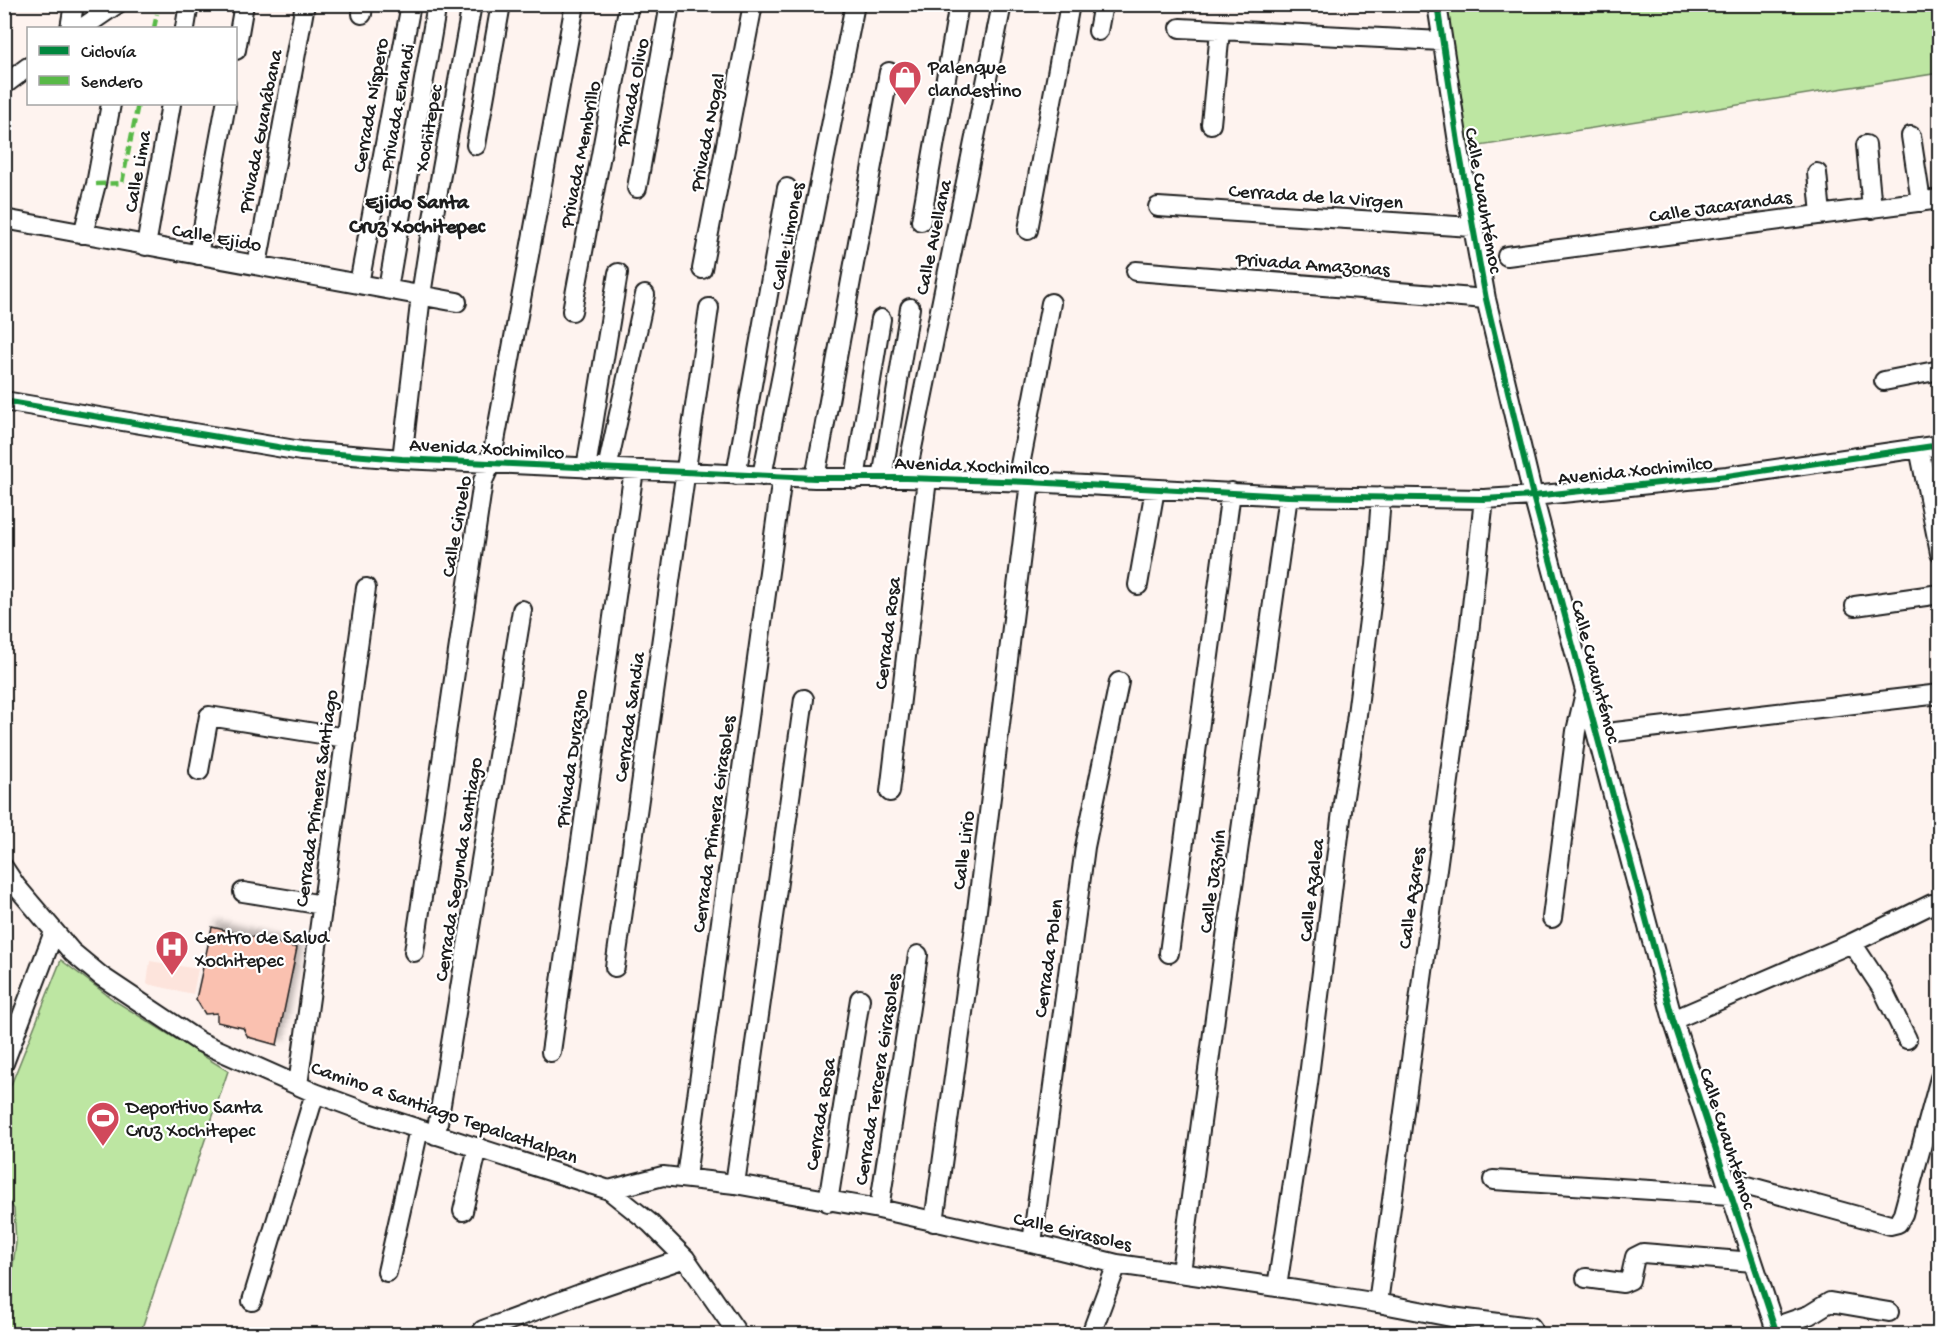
<svg xmlns="http://www.w3.org/2000/svg" width="1944" height="1339" viewBox="0 0 1944 1339" font-family="'Gochi Hand',sans-serif">
	<style>
		.built { fill: #fde4dc }
		.green { fill: #bde6a2; stroke: #6c815f; stroke-width: 1.5 }
		.building { fill: #fac1b0; stroke: #1c1c1c; stroke-width: 1.5; filter: url(#shadow) }
		.lines { fill: none; stroke-linecap: round; stroke-linejoin: round }
		.minor-casing { stroke: #1c1c1c; stroke-width: 22 }
		.minor { stroke: #fff; stroke-width: 18 }
		.quiet { stroke: #58b947; stroke-width: 4.5; stroke-dasharray: 9 4.5; stroke-linecap: butt }
		.cycleway-casing { stroke: #fff; stroke-width: 10 }
		.cycleway { stroke: #00873e; stroke-width: 6 }
		.labels { text-anchor: middle; stroke-width: 4.5; stroke-linejoin: round; paint-order: stroke }
		.poi-label { font-size: 20px; fill: #1c1c1c; stroke: #fff; text-anchor: start }
		.street-label { font-size: 20px; fill: #1c1c1c; stroke: #fff }
		.neighbourhood-label { font-size: 21px; font-weight: bold; fill: #1c1c1c; stroke: #fff }
	</style>
	<defs>
		<filter id="shadow"><feDropShadow dx="5.5" dy="-5.5" stdDeviation="3" flood-color="#0004"/></filter>
	</defs>
	<rect width="100%" height="100%" fill="#fef3ef"/>
	<filter id="ink" filterUnits="userSpaceOnUse"><feTurbulence type="fractalNoise" baseFrequency=".0167" numOctaves="2"/><feDisplacementMap in="SourceGraphic" scale="12" xChannelSelector="R" yChannelSelector="G"/><feConvolveMatrix kernelMatrix="1 2 1 2 8 2 1 2 1" color-interpolation-filters="sRGB"/></filter>
	<g filter="url(#ink)">
		<path class="built" d="M150,961L198,969L193,994L147,984Z"/>
		<path class="green" d="M1440,5H1939V73L1461,149Z
			M61,960L115,1001L228,1071L140,1334H5V1307L9,1293L16,1243L14,1209L5,1195V1100Z"/>
		<path class="building" d="M212,927L297,948L277,1045L248,1037L243,1028L217,1022V1013L205,1014L196,999Z"/>
		<g class="lines">
			<defs>
				<path id="minor" d="M1437,4L1459,149L1486,299L1533,496L1673,1020L1777,1334
					M362,14L363,4
					M70,28L74,4
					M82,28L117,4
					M185,28L189,4
					M1180,28L1442,41
					M1098,31L1103,4
					M236,50L244,4
					M4,85L28,67
					M1211,124L1220,31
					M1911,136L1921,202
					M476,145L501,4
					M1866,145L1872,209
					M1817,173L1821,214
					M637,188L670,4
					M1158,207L1472,227
					M4,219L457,302
					M921,221L959,4
					M1028,230L1070,4
					M83,234L96,184L111,104
					M146,246L171,104
					M198,255L226,104
					M1507,256L1940,199
					M257,265L305,4
					M702,269L753,4
					M1136,271L1486,299
					M359,284L411,4
					M388,289L437,4
					M572,311L629,4
					M1884,381L1940,370
					M4,401L301,451L402,459L815,478H906L1030,482L1288,496L1484,499L1533,496L1727,476L1940,445
					M1919,448L1940,553
					M402,459L421,295L432,224L472,4
					M586,468L618,273
					M607,469L645,295
					M736,475L787,188
					M762,476L855,4
					M815,478L889,72
					M906,478L1002,4
					M855,479L881,319
					M882,479L910,308
					M1017,481L1051,303
					M1138,585L1155,489
					M1855,606L1940,594
					M1598,734L1940,694
					M199,771L209,716L346,738
					M890,792L927,479
					M4,868L16,886L72,952L101,976L200,1042L315,1093L369,1113L609,1190L650,1223L685,1258L738,1334
					M243,892L323,905
					M1552,918L1576,731L1585,693
					M1852,943L1883,990L1907,1039
					M414,952L483,481L491,463L575,4
					M1169,953L1231,492
					M615,967L709,308
					M1673,1020L1852,943L1932,904
					M551,1052L634,470
					M4,1063L54,932
					M298,1085L366,588
					M436,1135L522,610
					M686,1177L782,477
					M1493,1180L1730,1195
					M1726,1180L1890,1225L1898,1223L1903,1214L1940,1078
					M735,1184L804,699
					M609,1190L663,1176L735,1184L879,1209L1032,1243L1117,1264L1277,1287L1378,1303L1451,1317L1531,1327L1533,1334
					M828,1202L860,999
					M879,1209L918,955
					M463,1211L478,1147
					M934,1222L975,926L1030,482
					M1032,1243L1085,847L1119,682
					M387,1272L419,1129
					M1181,1272L1223,958L1288,496
					M1586,1278L1623,1283L1630,1280L1635,1257L1643,1253L1753,1262
					M1277,1287L1308,1084L1343,803L1356,722L1376,565L1381,497
					M252,1301L315,1093
					M1378,1303L1469,633L1484,499
					M1774,1327L1809,1315L1830,1302L1889,1312
					M483,1330L580,1294L685,1258
					M1091,1334L1117,1264"/>
			</defs>
			<use href="#minor" class="minor-casing"/>
			<use href="#minor" class="minor"/>
			<path class="quiet" d="M154,28L157,14
				M96,184L122,183L138,104"/>
			<defs>
				<path id="cycleway" d="M1437,4L1459,149L1486,299L1533,496L1673,1020L1777,1334
					M4,401L301,451L402,459L815,478H906L1030,482L1288,496L1484,499L1533,496L1727,476L1940,445"/>
			</defs>
			<use href="#cycleway" class="cycleway-casing"/>
			<use href="#cycleway" class="cycleway"/>
		</g>
	</g>
	<defs>
		<symbol id="shop-pin" viewBox="-11 -11 22 30"><path d="M0 17L-7.5 6A9.5 9.5 0 1 1 7.5 6Z" fill="#d1495b" stroke="#fff"/><path d="M-5-2.5h2.3a2.7 3.5 0 0 1 5.4 0H5L5.5 6h-11ZM-1.5-2.5h3a1.5 2.3 0 0 0-3 0Z" fill="#fff"/></symbol>
		<symbol id="hospital-pin" viewBox="-11 -11 22 30"><path d="M0 17L-7.5 6A9.5 9.5 0 1 1 7.5 6Z" fill="#d1495b" stroke="#fff"/><path d="M-5-5h3v3.5h4V-5h3V5h-3V1.5h-4V5h-3Z" fill="#fff"/></symbol>
		<symbol id="stadium-pin" viewBox="-11 -11 22 30"><path d="M0 17L-7.5 6A9.5 9.5 0 1 1 7.5 6Z" fill="#d1495b" stroke="#fff"/><path d="M0-5a6.5 5 0 1 0 0 10a6.5 5 0 1 0 0-10ZM-3.5-1.8h7v3.6h-7Z" fill="#fff"/></symbol>
	</defs>
	<g fill-rule="evenodd">
		<use href="#shop-pin" x="886" y="58" width="38" height="52"/>
		<use href="#hospital-pin" x="153" y="928" width="38" height="52"/>
		<use href="#stadium-pin" x="84" y="1099" width="38" height="52"/>
	</g>
	<g class="labels">
		<g class="poi-label">
			<text x="928" y="73">Palenque<tspan x="928" dy="23">clandestino</tspan></text>
			<text x="195" y="943">Centro de Salud<tspan x="195" dy="23">Xochitepec</tspan></text>
			<text x="126" y="1113">Deportivo Santa<tspan x="126" dy="23">Cruz Xochitepec</tspan></text>
		</g>
		<g class="street-label">
			<text transform="translate(631 92) rotate(-79)" y="7">Privada Olivo</text>
			<text transform="translate(369 105) rotate(-80)" y="7">Cerrada Níspero</text>
			<text transform="translate(396 107) rotate(-80)" y="7">Privada Enandi</text>
			<text transform="translate(427 128) rotate(-80)" y="7">Xochitepec</text>
			<text transform="translate(259 131) rotate(-79)" y="7">Privada Guanábana</text>
			<text transform="translate(706 132) rotate(-79)" y="7">Privada Nogal</text>
			<text transform="translate(579 154) rotate(-79)" y="7">Privada Membrillo</text>
			<text transform="translate(136 171) rotate(-80)" y="7">Calle Lima</text>
			<text transform="translate(1316 195) rotate(4)" y="7">Cerrada de la Virgen</text>
			<text transform="translate(1485 200) rotate(80)" y="7">Calle Cuauhtémoc</text>
			<text transform="translate(1720 205) rotate(-8)" y="7">Calle Jacarandas</text>
			<text transform="translate(217 236) rotate(10)" y="7">Calle Ejido</text>
			<text transform="translate(786 236) rotate(-79)" y="7">Calle Limones</text>
			<text transform="translate(932 237) rotate(-78)" y="7">Calle Avellana</text>
			<text transform="translate(1313 263) rotate(4)" y="7">Privada Amazonas</text>
			<text transform="translate(487 447) rotate(3)" y="7">Avenida Xochimilco</text>
			<text transform="translate(972 464) rotate(2)" y="7">Avenida Xochimilco</text>
			<text transform="translate(1635 469) rotate(-6)" y="7">Avenida Xochimilco</text>
			<text transform="translate(455 526) rotate(-80)" y="7">Calle Ciruelo</text>
			<text transform="translate(886 633) rotate(-83)" y="7">Cerrada Rosa</text>
			<text transform="translate(1597 671) rotate(75)" y="7">Calle Cuauhtémoc</text>
			<text transform="translate(628 717) rotate(-82)" y="7">Cerrada Sandia</text>
			<text transform="translate(570 758) rotate(-82)" y="7">Privada Durazno</text>
			<text transform="translate(315 798) rotate(-82)" y="7">Cerrada Primera Santiago</text>
			<text transform="translate(712 824) rotate(-82)" y="7">Cerrada Primera Girasoles</text>
			<text transform="translate(962 850) rotate(-83)" y="7">Calle Lirio</text>
			<text transform="translate(457 869) rotate(-81)" y="7">Cerrada Segunda Santiago</text>
			<text transform="translate(1211 881) rotate(-82)" y="7">Calle Jazmín</text>
			<text transform="translate(1310 890) rotate(-83)" y="7">Calle Azalea</text>
			<text transform="translate(1410 898) rotate(-82)" y="7">Calle Azares</text>
			<text transform="translate(1047 958) rotate(-82)" y="7">Cerrada Polen</text>
			<text transform="translate(876 1079) rotate(-81)" y="7">Cerrada Tercera Girasoles</text>
			<text transform="translate(445 1111) rotate(19)" y="7">Camino a Santiago Tepalcatlalpan</text>
			<text transform="translate(819 1114) rotate(-81)" y="7">Cerrada Rosa</text>
			<text transform="translate(1729 1138) rotate(72)" y="7">Calle Cuauhtémoc</text>
			<text transform="translate(1073 1230) rotate(13)" y="7">Calle Girasoles</text>
		</g>
		<g class="neighbourhood-label">
			<text x="417" y="208">Ejido Santa<tspan x="417" dy="24">Cruz Xochitepec</tspan></text>
		</g>
	</g>
	<rect width="1944" height="1339" fill="none" stroke="#fff" stroke-width="24"/>
	<rect x="12" y="12" width="1920" height="1315" fill="none" stroke="#1c1c1c" stroke-width="2" filter="url(#ink)"/>
	<rect x="27" y="27" width="210" height="78" fill="#ffffff" stroke="#a4a4a4" stroke-width="1.5"/>
	<rect x="39" y="46" width="30" height="9" fill="#00873e" stroke="#a4a4a4" stroke-width="1.5"/>
	<text x="81" y="57" font-size="18" fill="#1c1c1c">Ciclovía</text>
	<rect x="39" y="76" width="30" height="9" fill="#58b947" stroke="#a4a4a4" stroke-width="1.5"/>
	<text x="81" y="87" font-size="18" fill="#1c1c1c">Sendero</text>
</svg>
